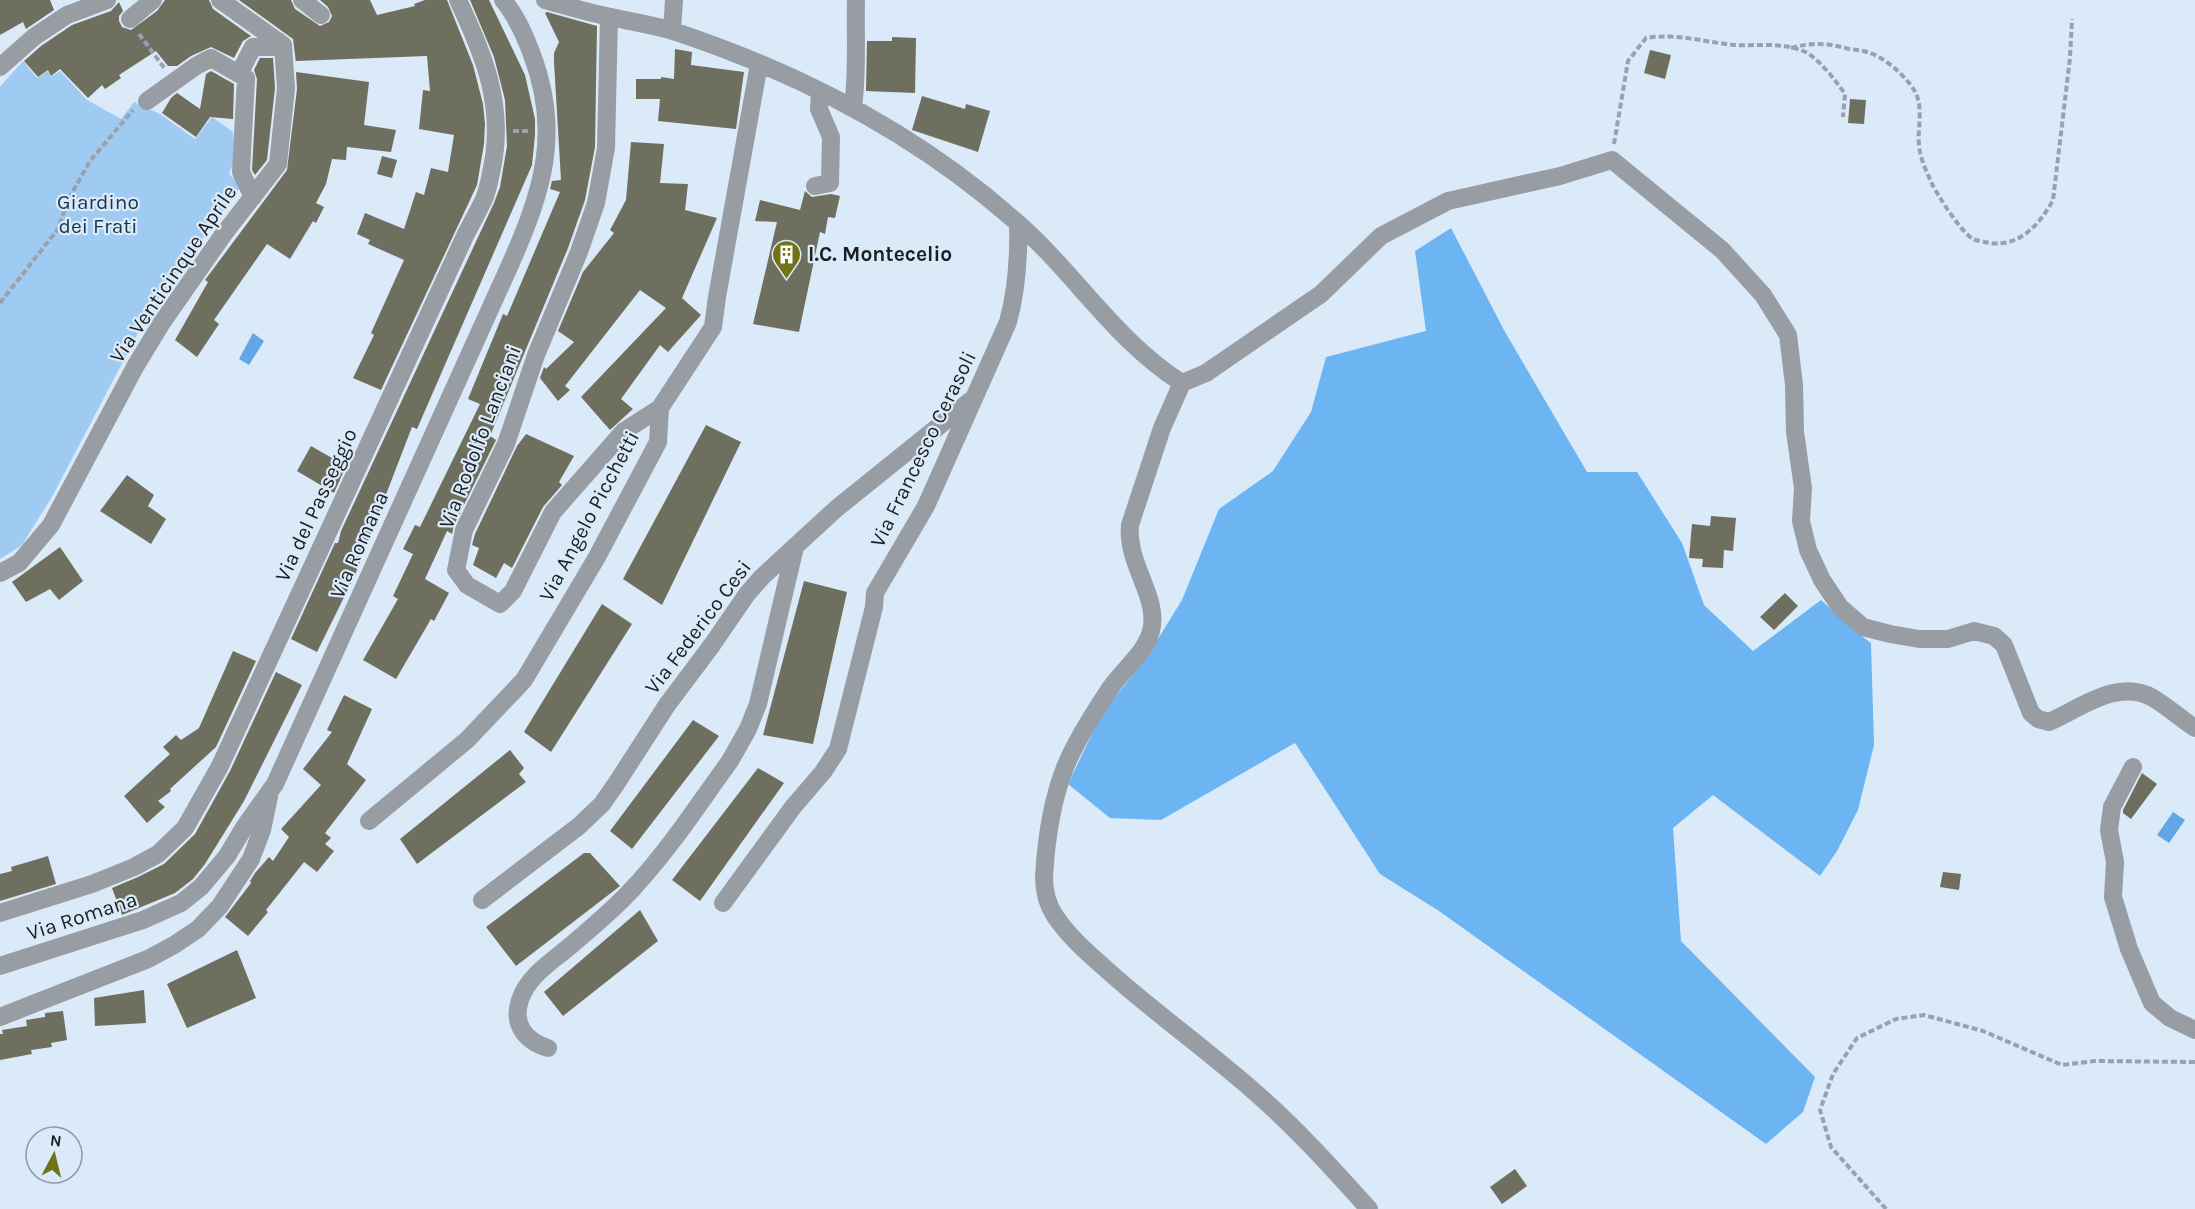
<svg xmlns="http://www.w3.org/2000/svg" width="2195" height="1209" viewBox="0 0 2195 1209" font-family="Karla,sans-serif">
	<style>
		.green { fill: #9fcaf1 }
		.forest { fill: #6db4f3 }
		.water { fill: #61a7e5 }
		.building { fill: #6e6f5f }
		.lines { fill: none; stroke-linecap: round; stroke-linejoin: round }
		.path { stroke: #97a2ad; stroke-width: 4; stroke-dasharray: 6 3; stroke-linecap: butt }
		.minor { stroke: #979da3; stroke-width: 18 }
		.labels { text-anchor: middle; stroke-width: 4.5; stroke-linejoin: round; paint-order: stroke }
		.park-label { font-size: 21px; fill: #16344e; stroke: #dbeaf8 }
		.poi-label { font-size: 21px; font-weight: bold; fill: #1a1f24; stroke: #dbeaf8; text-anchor: start }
		.street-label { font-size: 21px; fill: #1a1f24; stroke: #dbeaf8 }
	</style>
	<rect width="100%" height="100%" fill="#dbeaf8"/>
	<path class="green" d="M23,61L37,78L48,71L51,77L60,71L87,100L121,119L134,102L160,114L195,139L212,117L233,132L235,159L229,174L241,186L149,312L53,495L22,545L0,559V87Z"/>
	<path class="forest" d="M1451,228L1505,332L1587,472H1637L1682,543L1704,605L1753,651L1821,600L1855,631L1871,643L1874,745L1858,810L1837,851L1820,876L1713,795L1673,828L1681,941L1815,1077L1803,1112L1766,1144L1439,911L1380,874L1295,743L1161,820L1110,818L1068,784L1102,713L1145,660L1182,600L1219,509L1273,471L1311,412L1326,357L1426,331L1415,251Z"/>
	<path class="water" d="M253,333L264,341L249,365L239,359Z
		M2173,812L2185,820L2169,843L2157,835Z"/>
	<path class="building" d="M0,0H50L54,10L26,29L23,22L0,35Z
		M165,0H209L213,9L251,36L243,41L234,58L211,47L191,56L177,66H168L156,51L119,75L121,78L105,89L102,85L88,98L60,69L51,76L48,70L38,77L24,61L41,46L72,25L111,11L119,2L123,11L119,16V21L122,27L131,30L157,11Z
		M239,0H291L295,9L320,26L329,22L332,16L328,7L320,0H370L377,15L415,6L414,4L425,0H447L473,65L483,104L485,124L484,144L477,185L381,390L353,378L374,335L371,333L404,260L368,244L370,240L357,234L365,213L404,229L416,192L424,195L431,168L448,172L454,135L419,129L423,90L430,91L427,56L296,61V63L293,39Z
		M470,0H489L525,75L535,119V135L532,165L417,429L412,427L355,575L317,652L291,639L335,543H338L341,531L494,203L500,187L507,146L505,100L494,57Z
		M547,12L597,26L595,147L585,200L568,248L490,436L496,440L454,525L452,534L447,531L425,579L449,593L434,621L431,619L396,679L363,660L398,599L393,596L413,554L403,549L415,525L420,527L480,404L468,399L503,314L507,316L560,192L550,189L552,181L561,180L554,62V53L559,42L545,13Z
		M892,37L916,38L915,93L866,91L867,41H892Z
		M675,49L692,52L691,65L744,72L736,129L658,121L660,99H636V79H661V77L674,79Z
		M1650,50L1671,55L1665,79L1644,73Z
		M260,58H273L275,88L267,160L255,175L252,170L257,79L254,70Z
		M211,71L234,84L233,119L210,117L196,137L162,113L171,98L177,93L200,109L206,74Z
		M296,72L369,82L364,125L396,130L391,152L347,147L346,160L332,159L326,184L316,203L324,207L316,223L313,221L290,259L267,244L214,320L219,324L197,357L175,340L208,282L205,280L287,170L297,89Z
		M922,96L965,109L966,104L990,111L978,152L912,130Z
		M1850,99L1866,100L1864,124L1848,123Z
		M631,142L664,144L660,183L688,184L685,210L717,218L682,298L701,315L668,352L660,345L621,399L633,409L610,430L581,397L666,308L640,290L565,386L570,390L558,401L540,378L544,367L546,369L574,342L558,331L583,272L614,233L610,230L626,200Z
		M382,156L397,160L392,178L377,174Z
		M805,191L812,197L831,194L840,196L835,218L828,217L825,234L820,232L799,332L753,324L777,222L755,221L760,200L800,210Z
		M706,425L741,442L662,605L623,579Z
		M526,434L574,456L559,482L562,485L543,507L512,568L504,563L496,578L473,565L479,548L472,545L475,534L517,446Z
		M311,446L346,466L334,493L297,471Z
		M127,475L154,495L148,506L166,519L151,544L100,511Z
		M1711,516L1736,518L1733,551L1724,550L1723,568L1702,567L1703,559L1689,558L1692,524L1710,526Z
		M60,547L83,581L59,600L50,589L26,602L12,582Z
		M804,581L847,592L813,744L763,735Z
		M1785,593L1798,606L1774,630L1760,617Z
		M602,604L632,624L551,752L524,732Z
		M233,651L256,661L216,747L170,789L171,791L158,801L165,807L147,823L124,796L170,754L163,747L176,735L181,740L199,728Z
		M276,672L302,685L244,801L205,864L193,879L175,893L122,915L112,888L138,877L164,864L195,834L230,771Z
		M344,695L372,709L347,764L366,780L325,833L331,838L325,844L334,851L317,872L304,862L266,910L268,912L248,936L225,917L251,883L250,881L255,873L269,857L273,861L289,837L281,829L321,785L303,769L332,732L327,730Z
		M693,720L719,736L632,849L610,831Z
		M510,750L524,768L519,774L526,782L417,864L400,839Z
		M758,768L784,783L700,901L672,880Z
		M2142,773L2157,784L2131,819L2123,813V810Z
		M584,853H590L620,886L516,966L486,927Z
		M48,856L56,884L0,901V874L12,871L11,867Z
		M1943,872L1961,874L1959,890L1940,887Z
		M640,910L658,941L563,1016L544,992Z
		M237,950L256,998L187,1028L167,984Z
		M144,990L146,1023L95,1026L94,998Z
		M63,1011L67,1040L51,1043L52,1047L31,1050L32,1054L0,1060V1034H3L2,1030L27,1026L26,1020L45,1017V1013Z
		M1515,1169L1527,1186L1502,1204L1490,1187Z"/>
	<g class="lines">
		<path class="path" d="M139,34L165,69
			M1791,48C1813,42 1828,43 1849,49C1855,50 1861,50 1867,52C1884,57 1899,71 1910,84C1926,104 1917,123 1919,145C1920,159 1927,172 1932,184C1939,197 1960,231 1973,239C1977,241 1985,242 1990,243C2020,247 2040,224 2053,200L2070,58L2072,19
			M513,131H529
			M1614,144L1628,61L1646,38C1676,33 1705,42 1734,45C1756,46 1782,42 1803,51C1818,57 1836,81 1845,94L1843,117
			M0,303L58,229L68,200L90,161L133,110
			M1886,1209L1831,1147L1820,1110L1833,1074L1857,1038L1896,1019L1924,1015L1983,1031L2062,1065L2095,1061L2195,1062"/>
		<path class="minor" d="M302,0L321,15
			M545,0C567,6 589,13 611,17C632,22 653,25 673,31C797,72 915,133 1013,219C1073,270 1114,340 1182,383
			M609,17L606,148L596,203L579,252L536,355L506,444L464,530L456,570L467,585L500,604L513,591L553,512L624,431L660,408
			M130,19L153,0
			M672,31L674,0
			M0,67L34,37L67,15L107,0
			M239,74L253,47H273L278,41
			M147,101L196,66L211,58L246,78L241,172L253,197
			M853,107C858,71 855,36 856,0
			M815,186L830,183L831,137L819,109L820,92
			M0,573L19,563L51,525L135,367L161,324L223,235L278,164L286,88L283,45L220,0
			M2133,767L2112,807L2109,830L2115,862L2113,897L2129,949L2152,1003L2170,1018L2195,1030
			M369,821L467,740L524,680L597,557L658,442L660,408L713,327L717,297L759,64
			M482,900L579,826L602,804L616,784L667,705L712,645L747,594L762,577L837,508L970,401
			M723,903L793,807L823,772L838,749L874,607L875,593L926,506L1008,322C1017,289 1019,257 1018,223
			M0,913L92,884L134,867L158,854L185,828L220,766L465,236C471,224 478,212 484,199C488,190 490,178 492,168C505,106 484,55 458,0
			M0,966L143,920L181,903L201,887L227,856L245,826L275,784L510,265C543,190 562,132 531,52C524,34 516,15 503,0
			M0,1017L148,959L174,945L198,929L220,906L251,859L262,830L269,797
			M548,1048C525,1041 512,1024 520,1000C528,976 551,962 569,947C592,927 616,908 636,885C671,847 700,802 730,761L748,729L758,704L795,547
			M1369,1209C1333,1169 1297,1129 1257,1094C1212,1054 1162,1018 1116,978C1095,959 1071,940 1055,916C1047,904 1044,892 1044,877C1046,841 1052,799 1066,765C1077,739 1093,714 1109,690C1122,670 1145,654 1151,631C1160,598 1126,564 1130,525L1162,428L1182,383L1206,373L1321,294L1381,236L1448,201L1560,176L1612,160L1722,250L1763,295L1788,335L1794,385L1795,432L1803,488L1801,521L1808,550L1822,580L1840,607L1863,627L1890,634L1919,639H1948L1974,631L1994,636L2004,645L2031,713L2038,719L2049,722C2081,708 2118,678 2153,698C2168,707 2181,719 2195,728"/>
	</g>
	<defs>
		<symbol id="building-pin" viewBox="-11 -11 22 30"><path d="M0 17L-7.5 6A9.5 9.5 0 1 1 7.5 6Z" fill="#727217" stroke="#dbeaf8"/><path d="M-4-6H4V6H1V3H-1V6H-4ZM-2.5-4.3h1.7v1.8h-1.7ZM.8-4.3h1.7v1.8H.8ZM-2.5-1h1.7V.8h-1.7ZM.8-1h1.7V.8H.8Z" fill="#fff"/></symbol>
	</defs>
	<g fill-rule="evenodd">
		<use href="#building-pin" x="770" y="238" width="33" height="45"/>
	</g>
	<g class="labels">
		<g class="park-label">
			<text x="98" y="209">Giardino<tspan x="98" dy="24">dei Frati</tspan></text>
		</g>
		<g class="poi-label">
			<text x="808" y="261">I.C. Montecelio</text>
		</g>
		<g class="street-label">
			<text transform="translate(173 274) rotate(-56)" y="7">Via Venticinque Aprile</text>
			<text transform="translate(480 437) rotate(-69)" y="7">Via Rodolfo Lanciani</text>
			<text transform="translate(923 449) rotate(-64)" y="7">Via Francesco Cerasoli</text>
			<text transform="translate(316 505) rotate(-65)" y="7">Via del Passeggio</text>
			<text transform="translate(589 516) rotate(-62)" y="7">Via Angelo Picchetti</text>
			<text transform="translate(359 545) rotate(-66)" y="7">Via Romana</text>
			<text transform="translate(698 627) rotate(-53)" y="7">Via Federico Cesi</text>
			<text transform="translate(82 916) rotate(-18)" y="7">Via Romana</text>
		</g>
	</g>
	<g transform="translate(54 1155) rotate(7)"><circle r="28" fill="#dbeaf8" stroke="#8e99a3" stroke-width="1.5"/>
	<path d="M0-4.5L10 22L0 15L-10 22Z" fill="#727217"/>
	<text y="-9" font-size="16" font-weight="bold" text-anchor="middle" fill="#1a1f24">N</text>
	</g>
</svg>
